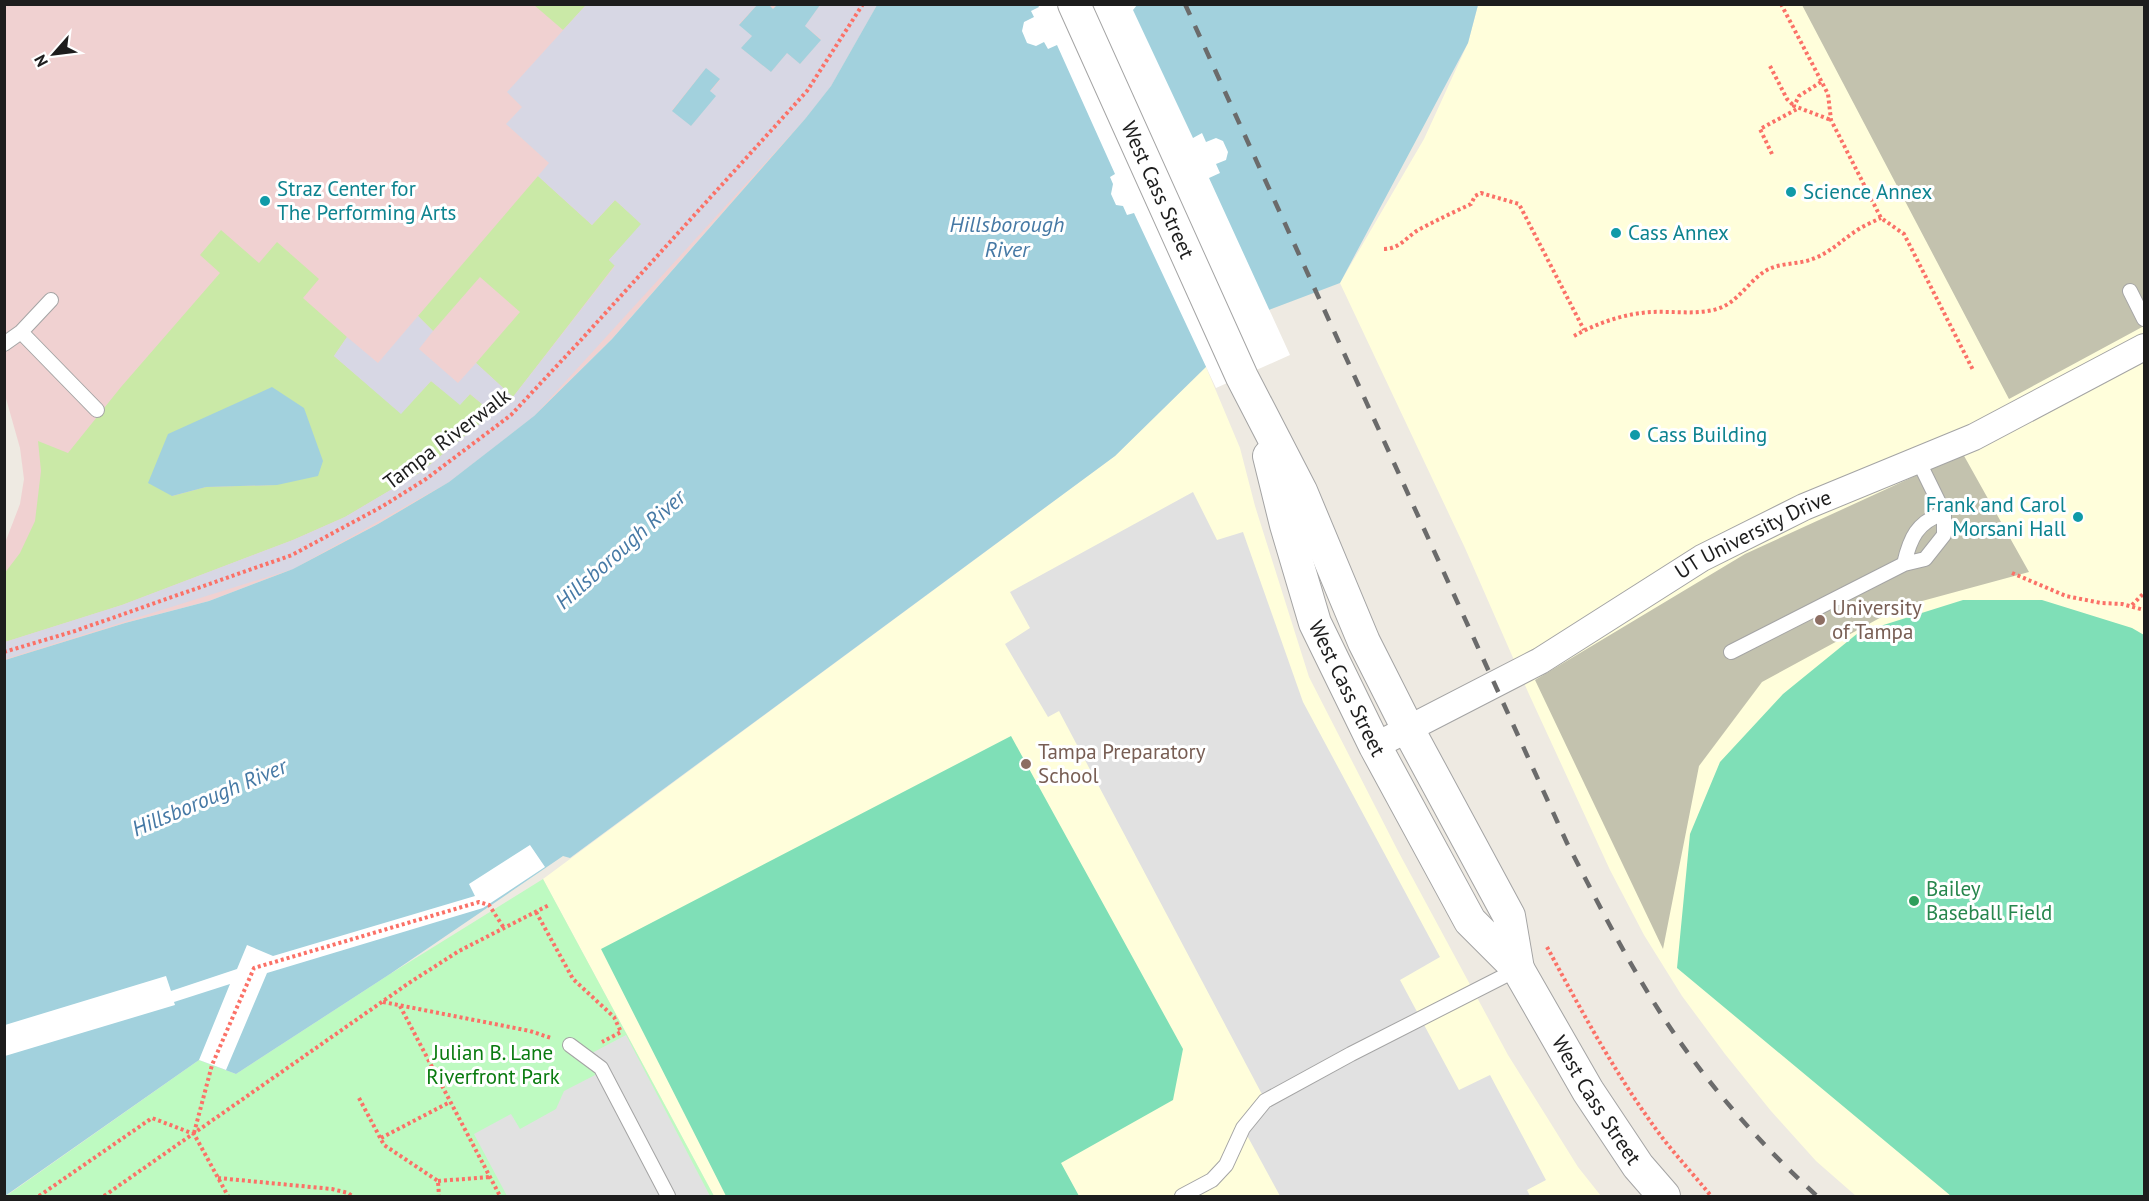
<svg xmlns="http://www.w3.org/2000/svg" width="2149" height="1201" viewBox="0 0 2149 1201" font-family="'PT Sans',sans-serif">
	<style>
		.commercial { fill: #f0d1d1 }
		.education { fill: #fffedb }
		.construction { fill: #c3c2ae }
		.grass { fill: #cae9a7; fill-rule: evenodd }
		.park { fill: #befac1 }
		.pitch { fill: #7fdfb7 }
		.parking { fill: #e1e1e1 }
		.plaza { fill: #d7d7e4; fill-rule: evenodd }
		.water { fill: #a2d1dd }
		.pier { fill: #fff }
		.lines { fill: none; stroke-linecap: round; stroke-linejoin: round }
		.service-casing { stroke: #a4a4a4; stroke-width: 16 }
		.minor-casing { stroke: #a4a4a4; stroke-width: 28 }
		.tertiary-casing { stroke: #a4a4a4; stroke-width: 34 }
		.path { stroke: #fb7167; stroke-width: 4; stroke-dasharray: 3 3; stroke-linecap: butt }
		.service { stroke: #fff; stroke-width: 14 }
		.minor { stroke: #fff; stroke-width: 26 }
		.tertiary { stroke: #fff; stroke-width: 32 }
		.rail { stroke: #6b6b6b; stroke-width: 4.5; stroke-dasharray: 12 12; stroke-linecap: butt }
		.culture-dot { fill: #0f9aa8; stroke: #fff; stroke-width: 2 }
		.education-dot { fill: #8d6e63; stroke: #fff; stroke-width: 2 }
		.leisure-dot { fill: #2e9e5b; stroke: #fff; stroke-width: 2 }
		.labels { text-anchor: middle; stroke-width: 6; stroke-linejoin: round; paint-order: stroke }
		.culture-label { font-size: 21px; fill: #0d838f; stroke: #fff; text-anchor: start }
		.street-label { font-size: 21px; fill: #1d1d1d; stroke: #fff }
		.education-label { font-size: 21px; fill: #785e54; stroke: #fff; text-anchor: start }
		.leisure-label { font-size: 21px; fill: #27864d; stroke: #fff; text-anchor: start }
		.park-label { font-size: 21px; fill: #0a7b10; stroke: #fff }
		.water-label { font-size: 22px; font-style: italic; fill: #4679a5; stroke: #fff }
	</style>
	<rect width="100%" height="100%" fill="#eeeae2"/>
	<path class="commercial" d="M5,5H877L831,86L805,119L612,339L534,416L449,482L378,524L293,569L209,601L125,623L5,660V543L20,504L24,479L20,448L5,395Z"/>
	<path class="education" d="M1478,5H2144V1196H1856L1816,1161L1771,1111L1725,1054L1682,996L1644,935L1610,870L1528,692L1465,548L1340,283L1424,139L1468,43Z
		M1206,367L1240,448L1255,506L1309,677L1398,851L1508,1055L1578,1167L1601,1196H714L543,879L1115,456Z"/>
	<path class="construction" d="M1802,5H2144V326L2009,399Z
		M1963,454L2029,572L1900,607L1762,682L1699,766L1663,949L1535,680L1745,554Z"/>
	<path class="grass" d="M534,5H586L563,30Z
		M538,176L592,225L615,200L642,224L609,260L615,265L513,397L476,363L520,312L480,277L433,331L418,316Z
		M221,230L259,263L277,242L319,279L303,298L347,337L334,356L401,413L431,381L460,404L470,394L493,413L421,472L345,517L293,540L122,605L5,642L4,574L20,553L35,521L41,471L38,441L68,453L121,387L220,273L200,255ZM168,434L277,485L206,487L172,496Z"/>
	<path class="park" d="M543,879L714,1196H6L199,1060L236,1074L390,974Z"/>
	<path class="pitch" d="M1963,600H2042L2132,628L2144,635V1196H1951L1677,968L1690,834L1720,762L1783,694L1858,633Z
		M1011,736L1183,1049L1173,1100L1061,1163L1079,1196H726L601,949Z"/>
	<path class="parking" d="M1193,492L1217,540L1243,532L1303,702L1440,957L1400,980L1459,1090L1490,1075L1546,1180L1527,1190L1530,1196H1280L1243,1128L1265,1100L1059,711L1048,717L1005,644L1030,628L1010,592Z
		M626,1035L710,1196H507L474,1134L511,1114L520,1129L556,1109L564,1091L599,1073L590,1054Z"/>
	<path class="plaza" d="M586,5H757L739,24L752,36L741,48L771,72L787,53L800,64L821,39L805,26L820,5H877L831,86L805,119L534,416L449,482L293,569L5,659V642L122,605L293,540L345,517L421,472L493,413L470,394L460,405L431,381L401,414L334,356L347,337L378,363L418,316L433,331L419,349L458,383L476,363L513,397L615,266L609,260L641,224L615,200L592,225L538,176L549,163L506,124L522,107L507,92ZM706,68L720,80L710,92L715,96L691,126L672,110Z"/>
	<path class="water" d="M757,5H769L773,9L777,5H820L805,26L821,40L800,64L787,53L771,72L741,48L752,36L739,25Z
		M877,5H1478L1468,43L1340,283L1261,313L1115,456L570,858L563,856L390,974L236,1074L199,1060L5,1196V660L125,623L209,601L293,569L378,524L449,482L534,416L612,339L805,119L831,86Z
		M706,68L720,79L710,91L716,96L691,126L672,111Z
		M272,387L304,408L323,461L318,476L277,485L206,487L172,496L148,483L168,434Z"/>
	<path class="pier" d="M1038,5H1137L1133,10L1193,138L1202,133L1206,142L1216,138L1223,141L1228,152L1226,160L1216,164L1220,173L1209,178L1290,355L1216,388L1134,213L1127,215L1123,206L1116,205L1111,194L1113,184L1110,177L1115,174L1057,45L1048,49L1044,42L1036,46L1027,43L1022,31L1024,22L1034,17L1031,11L1039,7Z
		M530,845L545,867L483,908L267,973L226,1070L199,1060L230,984L174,1002L175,1005L5,1056V1025L166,976L171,991L237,969L247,945L273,956L475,896L469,884Z"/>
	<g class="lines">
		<defs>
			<path id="service" d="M2130,291L2144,319
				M21,332L51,300
				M4,344L21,332L97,410
				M1904,564C1910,538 1917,522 1944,513
				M1731,652L1904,564L1925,559L1944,535V513L1918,460
				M570,1045L601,1068L668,1196
				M1182,1196L1212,1180L1226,1165L1243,1128L1265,1101L1351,1054L1518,969"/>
			<g id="minor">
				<path id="s1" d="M1375,746L1540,661L1702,558L1804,507L1974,437L2144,347"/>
			</g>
			<g id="tertiary">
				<path id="s2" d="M1074,4L1242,377L1301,491L1364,642L1408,729L1509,916L1518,969"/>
				<path id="s3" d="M1269,456L1286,525L1315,623L1375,746L1470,921L1518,969L1588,1091L1638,1166L1664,1196"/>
			</g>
		</defs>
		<use href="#service" class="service-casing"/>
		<use href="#minor" class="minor-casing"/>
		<use href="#tertiary" class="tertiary-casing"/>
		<path class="path" d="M1781,4L1828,94L1831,120L1881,218L1904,234L1973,370
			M1770,66L1787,99L1794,106
			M1821,82L1799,96L1794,106L1831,120
			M1772,154L1760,129L1799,108
			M1384,249C1400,249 1407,236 1420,229C1437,220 1454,212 1471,204L1475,196L1481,193L1519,204L1584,330
			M1574,336C1597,323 1626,313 1653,312C1674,311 1696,315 1717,309C1738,303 1748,281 1767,270C1782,262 1799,265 1815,258C1830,252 1840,242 1853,233C1861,227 1872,222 1881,218
			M2012,573L2066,596L2101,603L2122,604L2144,610
			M2132,605L2144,593
			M4,652L75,631L292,555L383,506L426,479L511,415L580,341L807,91L863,4
			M536,912L573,979L614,1017L621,1032L602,1042
			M1547,947C1582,1012 1617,1077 1661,1136C1677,1157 1695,1176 1711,1196
			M383,1002L530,1031L551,1038
			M400,1006L500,1196
			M359,1098L384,1145L438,1181L439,1196
			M194,1133L212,1065L254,968L479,902L489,905L504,928
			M381,1138L450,1102
			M218,1178L332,1189L348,1193L352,1196
			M438,1181L490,1177
			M39,1196L152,1118L194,1134L228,1196
			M104,1196L409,983L459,951L549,905"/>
		<use href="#service" class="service"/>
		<use href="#minor" class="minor"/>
		<use href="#tertiary" class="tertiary"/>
		<path class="rail" d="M1185,4L1567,843C1598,903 1628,963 1665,1020C1708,1085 1760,1144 1817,1196"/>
	</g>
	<g class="culture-dot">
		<circle cx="1791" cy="192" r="6"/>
		<circle cx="265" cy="201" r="6"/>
		<circle cx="1616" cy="233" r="6"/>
		<circle cx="1635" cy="435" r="6"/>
		<circle cx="2078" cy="517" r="6"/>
	</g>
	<g class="education-dot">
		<circle cx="1820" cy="620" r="6"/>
		<circle cx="1026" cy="764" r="6"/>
	</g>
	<circle class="leisure-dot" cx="1914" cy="901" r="6"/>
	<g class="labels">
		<g class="culture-label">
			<text x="277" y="196">Straz Center for<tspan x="277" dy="24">The Performing Arts</tspan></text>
			<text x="1803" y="199">Science Annex</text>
			<text x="1628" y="240">Cass Annex</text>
			<text x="1647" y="442">Cass Building</text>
			<text x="2066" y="512" text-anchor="end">Frank and Carol<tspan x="2066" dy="24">Morsani Hall</tspan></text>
		</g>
		<g class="street-label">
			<text dy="7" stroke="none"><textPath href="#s2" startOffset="204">West Cass Street</textPath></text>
			<text transform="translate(447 439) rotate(-37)" y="7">Tampa Riverwalk</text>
			<text dy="7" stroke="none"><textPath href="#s1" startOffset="434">UT University Drive</textPath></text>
			<text dy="7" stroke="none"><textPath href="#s3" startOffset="246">West Cass Street</textPath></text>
			<text dy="7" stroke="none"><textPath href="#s3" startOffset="730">West Cass Street</textPath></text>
		</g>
		<g class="education-label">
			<text x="1832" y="615">University<tspan x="1832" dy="24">of Tampa</tspan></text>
			<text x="1038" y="759">Tampa Preparatory<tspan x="1038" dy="24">School</tspan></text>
		</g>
		<g class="leisure-label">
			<text x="1926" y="896">Bailey<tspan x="1926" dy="24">Baseball Field</tspan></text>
		</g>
		<g class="park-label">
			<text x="493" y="1060">Julian B. Lane<tspan x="493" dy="24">Riverfront Park</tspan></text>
		</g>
		<g class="water-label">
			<text x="1007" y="232">Hillsborough<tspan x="1007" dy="25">River</tspan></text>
			<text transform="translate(620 549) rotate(-42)" y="8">Hillsborough River</text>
			<text transform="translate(209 797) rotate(-23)" y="8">Hillsborough River</text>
		</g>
	</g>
	<rect width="2149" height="1201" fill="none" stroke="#1d1d1d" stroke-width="12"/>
	<g transform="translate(54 54) rotate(242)" stroke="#ffffff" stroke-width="4.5" paint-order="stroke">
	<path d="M0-4.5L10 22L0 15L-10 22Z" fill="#1d1d1d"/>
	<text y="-9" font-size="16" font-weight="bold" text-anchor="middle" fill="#1d1d1d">N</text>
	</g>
</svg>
